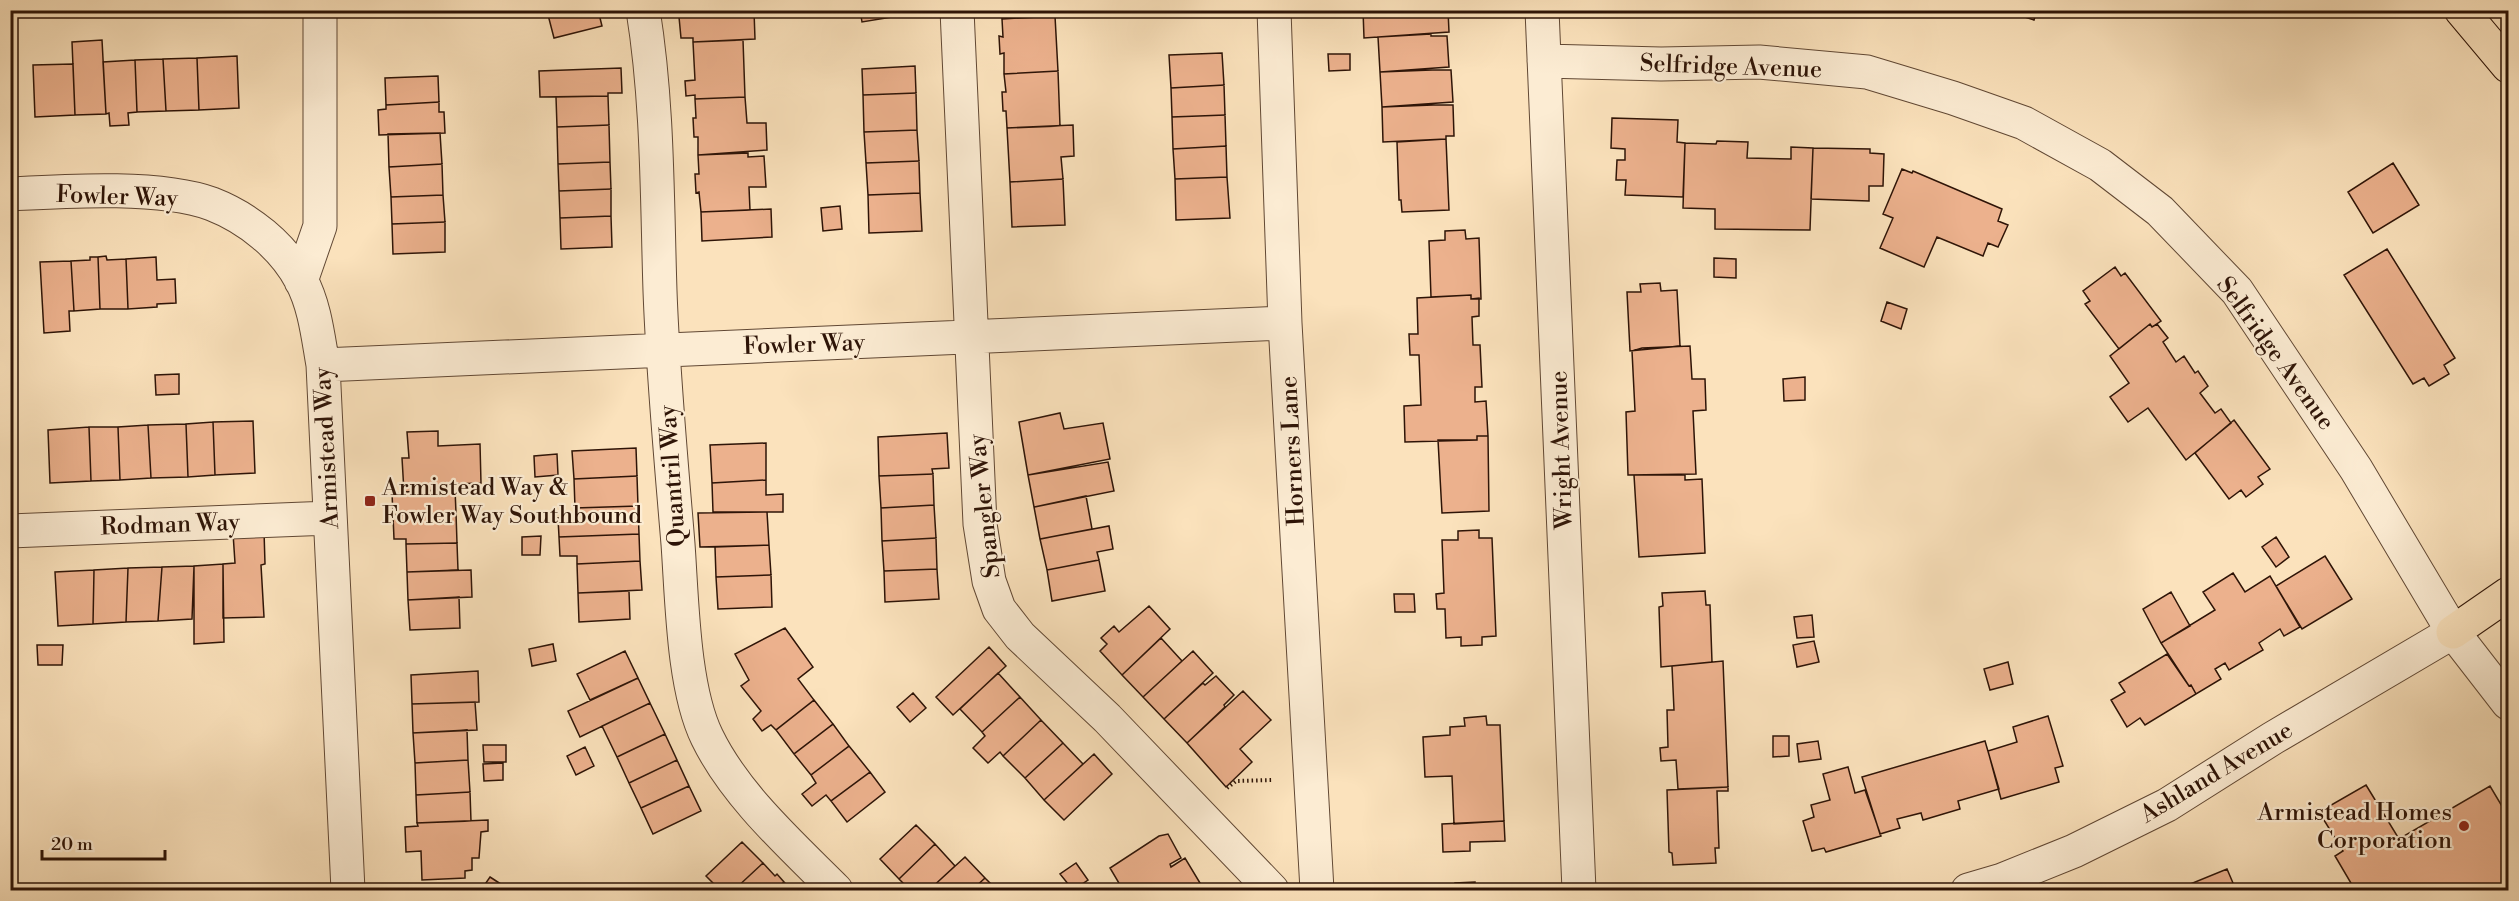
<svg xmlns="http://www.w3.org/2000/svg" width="2519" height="901" viewBox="0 0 2519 901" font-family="'Libre Bodoni',serif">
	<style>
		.building { fill: #ecb18d; stroke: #2e1407; stroke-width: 1.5 }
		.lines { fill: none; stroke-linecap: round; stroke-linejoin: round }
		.street-casing { stroke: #614834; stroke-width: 35 }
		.primary-casing { stroke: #2e1407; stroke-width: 35 }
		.path { stroke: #2e1407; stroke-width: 4; stroke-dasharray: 1.5 3; stroke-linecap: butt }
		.street { stroke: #fcecd3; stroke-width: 33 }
		.primary { stroke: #fbe2bc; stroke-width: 33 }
		.poi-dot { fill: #8f2418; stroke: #fcecd3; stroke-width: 2 }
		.labels { text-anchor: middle; stroke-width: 4.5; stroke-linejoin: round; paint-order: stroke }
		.street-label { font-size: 24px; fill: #2e1407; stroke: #fcecd3 }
		.poi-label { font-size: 24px; fill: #2e1407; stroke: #fcecd3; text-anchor: start }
	</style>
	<rect width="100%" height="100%" fill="#fbe2bc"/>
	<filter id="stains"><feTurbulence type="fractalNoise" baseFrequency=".00333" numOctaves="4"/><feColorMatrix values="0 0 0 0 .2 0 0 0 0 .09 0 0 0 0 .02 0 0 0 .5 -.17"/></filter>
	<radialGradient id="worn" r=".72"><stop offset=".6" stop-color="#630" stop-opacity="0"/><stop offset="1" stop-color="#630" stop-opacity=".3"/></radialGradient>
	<path class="building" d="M598,10L602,26L554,38L547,11Z
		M860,10H922V12L862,22Z
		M1002,10H1073V15L1002,19Z
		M1363,10H1448L1449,32L1364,38Z
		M2003,10H2037L2034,20Z
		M754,11L755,39L693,42V38H681L679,17L692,16V14Z
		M1055,16L1058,71L1004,74V53L1000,54L999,36L1003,37L1002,19Z
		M1431,34V36H1447L1449,67L1380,72L1378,37Z
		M102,40L106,114L75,115L72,42Z
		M743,40L745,97L695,99V95L686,96L685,81L695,80L693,42Z
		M1222,53L1224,85L1171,88L1169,55Z
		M1328,54H1350V70L1329,71Z
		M237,56L239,108L199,110L197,58Z
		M197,58L199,110L166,111L163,59Z
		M163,59L166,111L137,112L135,60Z
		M135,60L137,112L128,113L129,125L110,126L109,113L106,114L103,62Z
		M73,64L75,115L35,117L33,65Z
		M915,66L916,93L863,95L862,69Z
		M621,68L622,93H608V96L540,97L539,71Z
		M1432,70H1451L1453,102L1382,107L1380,72Z
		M1058,71L1060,126L1007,128L1006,111H1003L1002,92H1006L1004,74Z
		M438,76L439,102L386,105L385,78Z
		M1224,85L1225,115L1172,117L1171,88Z
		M916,93L917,130L864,132L863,95Z
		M608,96L609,125L557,127L556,97Z
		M745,97L747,123H766L767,150L698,155V137H694L693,118H696L695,99Z
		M439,102V112H444L445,133L379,135L378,110L386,109V105Z
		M1433,105H1453L1454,136H1446V139L1383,142L1382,107Z
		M1225,115L1226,146L1173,149L1172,117Z
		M1612,118L1678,120L1677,142L1685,143L1683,197L1625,195L1626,180H1616L1617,160H1625V149L1611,148Z
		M609,125L610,162L558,164L557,127Z
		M1073,125L1074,156L1061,157L1063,179L1010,182L1007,128Z
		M917,130L919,161L866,163L864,132Z
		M440,133L442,164L389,167L388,134Z
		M1446,139L1449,210L1402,212L1401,200H1399L1397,142Z
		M1717,141L1748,142L1747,158L1791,159V147L1813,148L1810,230L1715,229V209L1683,208L1685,143L1716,144Z
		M1226,146L1227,177L1175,179L1173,149Z
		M1813,148L1870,149V153L1884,154L1883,186H1869V201L1811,199Z
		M748,153V157L764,156L766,187H749L750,210L701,212L699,192L696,193L695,174H699L698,155Z
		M919,161L920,193L868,195L866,163Z
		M610,162L611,189L559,191L558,164Z
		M2393,163L2419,205L2373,233L2348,192Z
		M442,164L443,195L391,197L389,167Z
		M1902,169L1912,173L1913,171L2002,209L1998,221L2008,225L1998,247L1988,243L1983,256L1937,237L1924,267L1880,248L1893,218L1883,214Z
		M1227,177L1230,218L1176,220L1175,179Z
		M1063,179L1065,225L1012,227L1010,182Z
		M611,189V216L560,218L559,191Z
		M920,193L922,231L869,233L868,195Z
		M443,195L445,222L392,224L391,197Z
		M840,206L842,229L823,231L821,208Z
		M771,209L772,237L702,241L701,212Z
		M611,216L612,247L561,249L560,218Z
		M445,222V252L393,254L392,224Z
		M1465,230L1466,239L1479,238L1481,299H1471V295L1431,297L1429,241L1445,240V231Z
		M2387,249L2455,358L2444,365L2449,374L2429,386L2424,378L2413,384L2344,275Z
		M106,256L107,260L126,259L128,309H100L98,257Z
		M90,257H98L100,309L74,311L71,261L90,260Z
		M156,257L157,280L175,279L176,303L157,304V307L128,309L126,259Z
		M1714,258L1736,259V278L1714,277Z
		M71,261L74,311H69L70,331L44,333L40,262Z
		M2115,267L2121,276L2125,273L2161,321L2152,327L2150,324L2119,349L2085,304L2090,301L2083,291Z
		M1660,283L1661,291L1677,290L1680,346L1630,351L1627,292H1641L1640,284Z
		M1471,295V299L1479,298V316L1472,317L1473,345H1480L1482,387H1475V402L1486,401L1488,436H1477V440L1405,442L1404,406L1421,405L1419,355H1410L1409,334H1418L1417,298Z
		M1887,302L1907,309L1901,329L1881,321Z
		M2150,324L2152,327L2157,324L2168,338L2163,342L2176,362L2184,356L2195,373L2198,371L2208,386L2200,393L2215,413L2221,409L2231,423L2186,460L2148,408L2128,422L2110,397L2129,383L2110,356Z
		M10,341H17V366H10Z
		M1690,346L1692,379H1705L1706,410L1693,411L1696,474L1628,475L1626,412L1635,411L1632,351L1642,348Z
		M179,374V394L156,395L155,375Z
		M1805,377V400L1784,401L1783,379Z
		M1060,413L1064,429L1103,423L1110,459L1028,475L1019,422Z
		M2234,420L2270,469L2258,477L2263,484L2246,497L2241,490L2229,499L2195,453Z
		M253,421L255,473L215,475L213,422Z
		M213,422L215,475L188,477L186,424Z
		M186,424L188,477L151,478L148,425Z
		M148,425L151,478L120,480L118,427Z
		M89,427L91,481L50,483L48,430Z
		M89,427H118L120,480L91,481Z
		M438,431V446L480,444L481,483L454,484L455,489L404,492L402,458H409L407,432Z
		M947,433L949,468L932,469L933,474L879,476L878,437Z
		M1477,436H1488L1489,511L1442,513L1438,440H1477Z
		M766,443V480L712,483L710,445Z
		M636,448L637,476L574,479L572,451Z
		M557,454L558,475L535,477L534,456Z
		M1108,462L1114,491L1034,507L1028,475Z
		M933,474L934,505L881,508L879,476Z
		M1634,475H1685V480L1702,479L1705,553L1639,557Z
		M637,476L638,506L575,508L574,479Z
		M766,480V495L783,494V512H713L712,483Z
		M455,489L456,513L393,515L392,493Z
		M1086,496L1092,529L1040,539L1034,507Z
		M934,505L936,538L882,541L881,508Z
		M638,506L639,534L559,537L558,518L575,517V508Z
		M767,512L769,545L700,547L698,513Z
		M456,513L457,543L406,544V539H394L393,515Z
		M1109,526L1113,549L1097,552L1099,560L1047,570L1040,539Z
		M1479,530V538H1492L1496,636L1482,637V645L1461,646V637L1446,638L1445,609H1437L1436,594L1444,593L1442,540H1458V531Z
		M264,531L265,564L261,565L264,617L223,618V564L235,563L233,533Z
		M639,534L640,561L577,564V556H560L559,537Z
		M541,536L540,555H522V537Z
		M2276,537L2289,557L2276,567L2262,547Z
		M936,538L937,569L884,571L882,541Z
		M457,543L458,570L407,572L406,544Z
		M769,545L771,575L716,577L715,547Z
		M2325,556L2352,599L2302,629L2276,586Z
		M1099,560L1105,591L1052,601L1047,570Z
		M640,561L642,590L578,593L577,564Z
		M223,564L224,642L194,644V566Z
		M194,566L192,619L158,621L162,567Z
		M162,567L158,621L126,622L128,568Z
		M128,568L126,622L93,624L94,570Z
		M937,569L939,599L885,602L884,571Z
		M94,570L93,624L58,626L55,572Z
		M471,570L472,597L408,600L407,572Z
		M2233,573L2245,592L2270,576L2300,627L2284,636L2280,629L2259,643L2263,650L2229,670L2225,663L2215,669L2221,679L2196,694L2191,685L2189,686L2161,643L2215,610L2203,592Z
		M771,575L772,607L718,609L716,577Z
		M10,584L13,628H10Z
		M629,591L630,619L579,622L578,593Z
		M1705,591L1706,605H1710L1712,662L1661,667L1659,607L1663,606L1662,593Z
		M2171,592L2190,626L2161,643L2143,609Z
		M1394,594H1414L1415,612H1395Z
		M459,597L460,628L410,630L408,600Z
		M1149,606L1170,629L1122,675L1100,651L1107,644L1101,638L1114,626L1119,632Z
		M1812,615L1814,637L1797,638L1794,617Z
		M785,628L813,667L798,679L814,700L776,730L771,725L762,731L753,719L761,711L741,686L749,680L735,654Z
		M1161,638L1182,661L1143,697L1122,675Z
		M1814,641L1819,662L1797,667L1793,645Z
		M553,644L556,661L532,666L529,649Z
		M37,645H63L62,665H38Z
		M989,647L1006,666L953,715L936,697Z
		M625,651L638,678L590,700L577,674Z
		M1193,651L1213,673L1164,719L1143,697Z
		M2167,654L2189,686L2191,685L2196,694L2145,725L2140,718L2127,727L2111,700L2125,692L2119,683Z
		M1723,661L1728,787L1678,789L1676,760L1661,761L1660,748L1668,747L1667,710H1674L1672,666Z
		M2008,662L2013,684L1990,690L1984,669Z
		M478,671L479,702L412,704L411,675Z
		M998,673L1020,697L982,732L960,709Z
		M1216,676L1234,695L1224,705L1225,707L1187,743L1164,719L1203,683L1205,685Z
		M638,678L650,703L580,737L568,711Z
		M1243,691L1271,720L1240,749L1252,762L1226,787L1187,743Z
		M913,693L926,708L910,722L897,707Z
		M1020,697L1041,720L1003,756L1000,752L988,763L973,748L985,736L982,732Z
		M814,700L833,724L794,754L776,730Z
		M475,702L477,730L413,733L412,704Z
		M650,703L665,734L617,757L602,726Z
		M1486,716L1487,725H1500L1504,821L1454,824L1452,776L1425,777L1423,737L1450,735V727L1465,726L1464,718Z
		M2048,716L2063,766L2055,768L2059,782L2001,799L1988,751L2017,742L2013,727Z
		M1041,720L1063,743L1025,778L1003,756Z
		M833,724L849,746L811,775L794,754Z
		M467,730L468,760L415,763L413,733Z
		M665,734L677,760L629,783L617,757Z
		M1773,736H1789V756L1773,757Z
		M1818,741L1821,759L1799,762L1797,744Z
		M1985,741L1999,789L1958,801L1960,809L1923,820L1921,813L1897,819L1900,828L1880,834L1862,777Z
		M1063,743L1083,764L1044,800L1025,778Z
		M483,745H506V762H484Z
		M849,746L870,772L831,801L826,795L812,806L802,794L816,783L811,775Z
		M585,747L594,766L576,775L567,756Z
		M1094,754L1112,774L1064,820L1044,800Z
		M468,760L470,792L416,795L415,763Z
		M677,760L689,786L641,808L629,783Z
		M503,763V780L484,781L483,764Z
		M1848,767L1855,793L1865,790L1881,836L1826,852L1824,848L1812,851L1803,821L1814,817L1811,805L1830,800L1823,774Z
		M870,772L885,792L847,822L831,801Z
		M2366,785L2399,839L2490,786L2506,813L2508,812V885L2504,888L2505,890H2355L2335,856L2343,851L2319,812Z
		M689,786L701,811L653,834L641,808Z
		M1728,787V791H1717L1719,848H1715L1716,863L1673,865L1672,853L1669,852L1667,790Z
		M470,792L471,821L417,823L416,795Z
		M488,820V831L481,832L479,858H472V870L465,871V878L422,880L421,851L406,852L405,827L418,826L417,823Z
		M1504,821L1505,841L1470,842V851L1443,852L1442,824Z
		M916,825L935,844L899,879L880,859Z
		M1168,834L1181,858L1170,864L1171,867L1185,858L1200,883L1186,890H1123L1110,868L1159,836Z
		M742,842L763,863L734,890H720L706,876Z
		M935,844L955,866L929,890H910L899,879Z
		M965,857L985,878L972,890H929Z
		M763,863L775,876L777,874L784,882L775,890H734Z
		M1076,863L1088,880L1073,890L1060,874Z
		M2227,869L2236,890H2179L2178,889Z
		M490,877L510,890H481Z
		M985,878L997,890H972Z
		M784,882L790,888L788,890H775Z
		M1475,882V890H1489H1455V883Z"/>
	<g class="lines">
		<defs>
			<path id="street" d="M643,10C658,103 657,198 660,291C663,375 671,459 678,544C682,599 683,688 707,737C735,795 791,845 836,890
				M957,10L980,524L989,581L999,609L1020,636L1107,718L1272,890
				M1274,10L1285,323L1317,890
				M1542,10L1579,890
				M1544,61L1661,64L1759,62L1867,72L1953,98L2024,123L2100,165L2160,211L2237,291L2356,469L2453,632L2508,703
				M10,194C66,191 160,185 212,204C248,218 283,246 301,280C315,306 318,337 323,365L348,890
				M301,281L320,226V10
				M323,365L1285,323
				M10,531L330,518
				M1968,890L2002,880L2074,851L2167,805L2273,738L2453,632"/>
			<path id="primary" d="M2461,10L2508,66
				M2453,632L2508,594"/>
		</defs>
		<use href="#street" class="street-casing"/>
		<use href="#primary" class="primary-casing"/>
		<path class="path" d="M1227,788L1236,781L1274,780"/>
		<use href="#street" class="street"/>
		<use href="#primary" class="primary"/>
	</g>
	<g class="poi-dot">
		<rect x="364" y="495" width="12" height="12" rx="3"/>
		<circle cx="2464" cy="826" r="6"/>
	</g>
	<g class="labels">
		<g class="street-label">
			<text transform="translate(1731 66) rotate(2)" y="8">Selfridge Avenue</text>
			<text transform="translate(117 196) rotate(2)" y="8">Fowler Way</text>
			<text transform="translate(804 344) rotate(-2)" y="8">Fowler Way</text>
			<text transform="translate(2276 353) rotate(54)" y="8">Selfridge Avenue</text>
			<text transform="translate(326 448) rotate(-93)" y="8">Armistead Way</text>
			<text transform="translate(1561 450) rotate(-92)" y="8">Wright Avenue</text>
			<text transform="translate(1292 451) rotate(-93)" y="8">Horners Lane</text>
			<text transform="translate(672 476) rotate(-94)" y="8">Quantril Way</text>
			<text transform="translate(984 506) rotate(-96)" y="8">Spangler Way</text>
			<text transform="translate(170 524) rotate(-2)" y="8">Rodman Way</text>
			<text transform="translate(2216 772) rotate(-31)" y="8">Ashland Avenue</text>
		</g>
		<g class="poi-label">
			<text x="382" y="495">Armistead Way &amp;<tspan x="382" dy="28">Fowler Way Southbound</tspan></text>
			<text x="2452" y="820" text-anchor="end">Armistead Homes<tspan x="2452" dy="28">Corporation</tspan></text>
		</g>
	</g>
	<rect width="2519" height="901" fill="none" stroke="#fbe2bc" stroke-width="36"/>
	<rect x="12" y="12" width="2495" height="877" fill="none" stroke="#2e1407" stroke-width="3"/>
	<rect x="18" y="18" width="2483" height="865" fill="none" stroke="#2e1407" stroke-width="1.5"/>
	<path d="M42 850v9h123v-9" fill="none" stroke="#2e1407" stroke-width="3"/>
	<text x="51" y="850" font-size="18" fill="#2e1407" stroke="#fcecd3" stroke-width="4.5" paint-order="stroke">20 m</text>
	<rect width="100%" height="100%" filter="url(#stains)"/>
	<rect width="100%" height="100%" fill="url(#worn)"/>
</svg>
